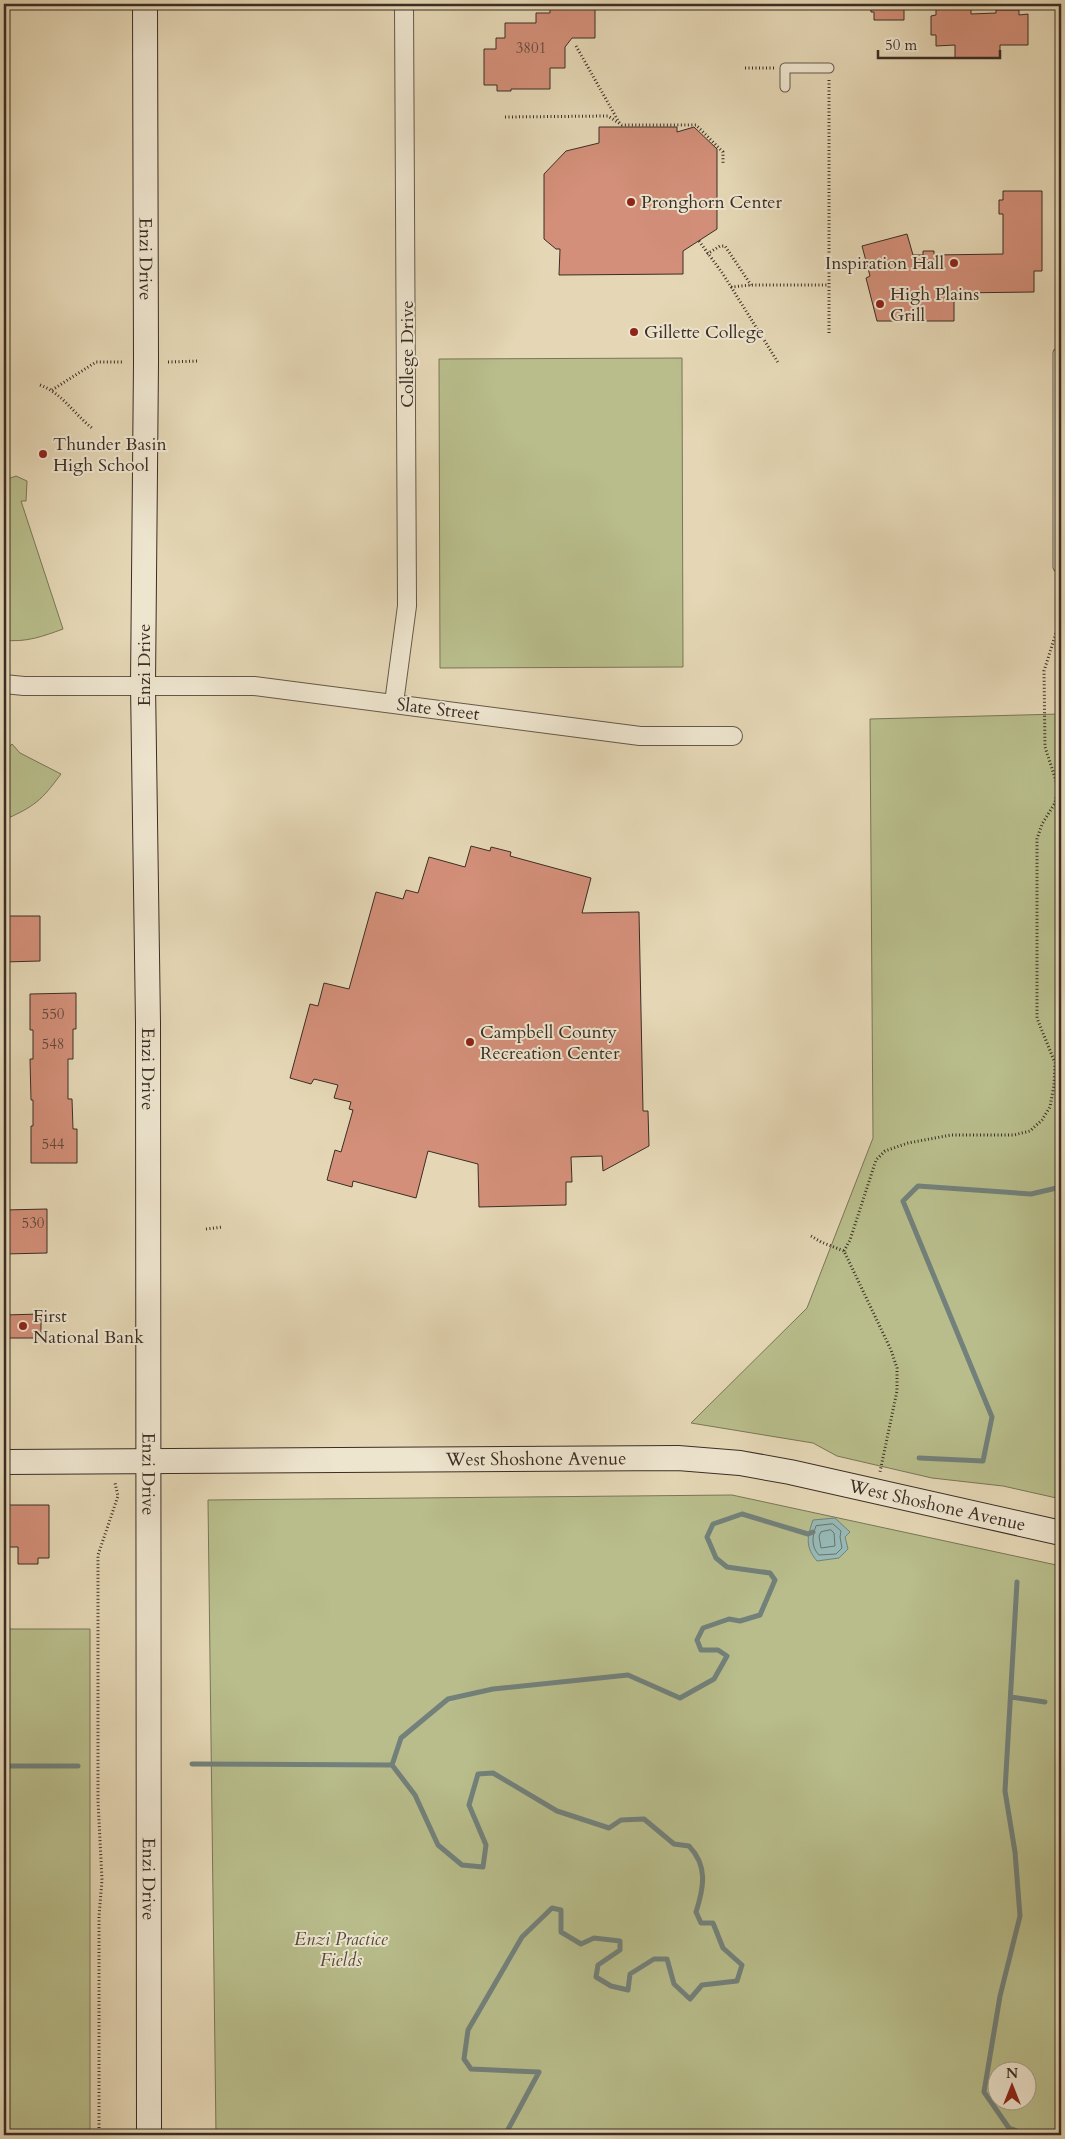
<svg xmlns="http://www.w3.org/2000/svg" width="1065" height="2139" viewBox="0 0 1065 2139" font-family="Cardo,serif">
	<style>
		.green { fill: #b8bd8b; stroke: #797658; fill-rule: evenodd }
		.water { fill: #97b8b4; stroke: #72817b }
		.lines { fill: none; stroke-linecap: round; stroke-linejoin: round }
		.shore { stroke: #68736c; stroke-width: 1 }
		.stream { stroke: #72817b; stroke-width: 5 }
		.building { fill: #d38f79; stroke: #3a2e25 }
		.lane-casing { stroke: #655849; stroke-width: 11 }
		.street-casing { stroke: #655849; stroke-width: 20 }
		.secondary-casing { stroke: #3a2e25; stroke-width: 26 }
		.path { stroke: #3a2e25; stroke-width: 3; stroke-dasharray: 1 2.5; stroke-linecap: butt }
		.lane { stroke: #eee5cf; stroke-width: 9 }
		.street { stroke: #eee5cf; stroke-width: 18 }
		.secondary { stroke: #eee5cf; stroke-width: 24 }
		.poi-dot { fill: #8f2418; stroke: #eee5cf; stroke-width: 2 }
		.labels { text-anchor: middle; stroke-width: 4; stroke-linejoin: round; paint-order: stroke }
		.number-label { font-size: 15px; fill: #60463a }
		.poi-label { font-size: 18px; fill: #3a2e25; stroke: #eee5cf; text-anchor: start }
		.street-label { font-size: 18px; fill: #3a2e25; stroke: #eee5cf }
		.park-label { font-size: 18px; font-style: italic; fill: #534b39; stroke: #eee5cf }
	</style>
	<rect width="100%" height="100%" fill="#e5d7b5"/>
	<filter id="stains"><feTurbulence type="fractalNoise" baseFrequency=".004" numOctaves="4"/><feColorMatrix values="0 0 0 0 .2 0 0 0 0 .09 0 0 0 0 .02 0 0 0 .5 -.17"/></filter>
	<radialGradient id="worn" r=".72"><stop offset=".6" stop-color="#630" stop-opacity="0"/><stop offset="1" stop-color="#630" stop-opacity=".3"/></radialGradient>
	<path class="green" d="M682,358L683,667L440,668L439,359Z
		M16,476L27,481L26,501H21L63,629C44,636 25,643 4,640V520L10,501H5V480Z
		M1061,693V1499L1003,1486L932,1478L837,1456L813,1443L691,1423L807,1308L873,1138L870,719L1060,714Z
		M12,744L20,753L61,774C41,801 35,806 4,820V753Z
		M732,1495L1061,1566V2135H216L208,1500ZM998,2072H1028V2102H998Z
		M4,1629H90V2135H4Z"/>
	<path class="water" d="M835,1518L850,1532L845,1537L848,1549L839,1558L817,1561C805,1547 807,1537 813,1520Z"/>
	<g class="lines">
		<path class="shore" d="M833,1524L841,1531L840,1537L842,1548L836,1554L819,1555C811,1547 812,1536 816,1526Z
			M831,1530L834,1533L835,1546L821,1548L819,1536L821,1532Z"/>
		<path class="stream" d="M919,1458L983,1461L992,1417L903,1201L918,1186L1031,1194L1061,1187
			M1017,1582L1005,1791L1015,1852L1020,1916L1000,1996L984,2092L1009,2128L1028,2135
			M1011,1697L1045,1702
			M192,1764L392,1765
			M4,1766H78
			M505,2135L539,2072L471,2069L464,2059L468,2030L522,1937L552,1908L561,1910V1932L581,1944L594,1938L620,1941V1950L598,1965L596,1977L611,1986L628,1990L630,1974L654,1959H667L674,1984L690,1999L702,1985L737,1981L742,1965L723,1948L713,1923H701L696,1912C704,1887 708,1866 689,1846L674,1844L644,1819L621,1820L609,1828L557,1811L493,1773L478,1774L469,1805L486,1845L483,1867L462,1865L438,1845L415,1795L392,1765L401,1738L448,1699L493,1689L628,1675L680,1698L714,1679L727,1656L718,1650H701L697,1640L703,1628L729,1619L740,1621L760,1615L775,1580L770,1573L727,1567L716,1558L707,1537L713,1524L742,1514L808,1534L813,1532"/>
	</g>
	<path class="building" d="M550,4H595V38H572L565,47V68H550V89H511V91H497V85H484V49H496V38H505V23H536V13H550Z
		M870,4H911V8H904V20H874V12H871Z
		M936,4H971V14L996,13V10H1019V15L1028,14V45H1000V58H955V45L936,46V35H931V16L936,15Z
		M599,127H677V132L694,127L717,149V229L683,251V274L559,275L560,249H556L544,239V174L566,151L599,143Z
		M1003,191H1042V271H1034V292L954,293V321H877L866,278L870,276L862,246L907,234L913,255H923V251H934V255L1003,254V214H999V200H1003Z
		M471,846L490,851L491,847L511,852L510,856L591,878L582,913L639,912L643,1111H648L649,1146L603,1171L602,1156L571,1157L572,1182H566V1205L479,1207L478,1164L428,1151L416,1198L353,1181L352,1187L327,1180L335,1150L341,1152L353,1110L349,1109L351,1102L334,1098L338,1085L314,1079L311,1084L290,1078L310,1004L318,1006L324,983L349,989L376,892L403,899L406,890L418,893L429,857L465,867Z
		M4,916H40V961L4,962Z
		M76,993V1029H73V1059H68V1099H72L73,1129H77V1163H31V1126H33V1100H31L30,1059H33V1030H30V994Z
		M47,1209V1253L4,1254V1210Z
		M41,1314V1338H4V1315Z
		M4,1505H49V1558H38V1564H18V1547H4Z"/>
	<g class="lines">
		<defs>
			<path id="lane" d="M785,87V68H829
				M1058,353V567"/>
			<path id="street" d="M4,684L24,686H254L640,736H733
				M394,703L407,606L404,4"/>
			<g id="secondary">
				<path id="s1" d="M145,4L146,362L143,685L148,1023L149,2135"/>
				<path id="s2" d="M4,1462L678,1458L740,1463L790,1472L1061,1533"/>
			</g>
		</defs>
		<use href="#lane" class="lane-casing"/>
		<use href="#street" class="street-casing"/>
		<use href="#secondary" class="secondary-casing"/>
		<path class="path" d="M576,46L620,124
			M745,68H774
			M505,117L608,116L622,125H696L723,152V165
			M699,241L723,274L779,364
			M707,254L720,246H725L751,285
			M731,287L751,285H829
			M829,333V79
			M168,362L199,361
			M40,385C62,393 73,413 92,428
			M52,390L96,362H122
			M206,1229L223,1227
			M811,1236L821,1242L844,1251L891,1350L897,1368V1391L880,1472
			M844,1251L850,1240L876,1160L885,1151L908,1143L951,1135H1014L1030,1131L1042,1120L1050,1107L1054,1085L1055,1063L1037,1018V839L1042,824L1055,803L1058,787L1045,747L1044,671L1061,617
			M99,2135V1916L102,1880L98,1801V1555L118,1496L115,1483"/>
		<use href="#lane" class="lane"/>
		<use href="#street" class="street"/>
		<use href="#secondary" class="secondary"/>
	</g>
	<g class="poi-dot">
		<circle cx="631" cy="202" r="5"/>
		<circle cx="954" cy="263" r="5"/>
		<circle cx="880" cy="304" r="5"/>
		<circle cx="634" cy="332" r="5"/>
		<circle cx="43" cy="454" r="5"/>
		<circle cx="470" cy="1042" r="5"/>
		<circle cx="23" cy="1326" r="5"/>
	</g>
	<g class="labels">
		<g class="number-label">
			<text x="531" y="53">3801</text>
			<text x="53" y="1019">550</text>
			<text x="53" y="1049">548</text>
			<text x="53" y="1149">544</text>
			<text x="33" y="1228">530</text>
		</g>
		<g class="poi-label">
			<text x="641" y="208">Pronghorn Center</text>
			<text x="944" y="269" text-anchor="end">Inspiration Hall</text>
			<text x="890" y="300">High Plains<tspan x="890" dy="21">Grill</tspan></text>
			<text x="644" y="338">Gillette College</text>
			<text x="53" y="450">Thunder Basin<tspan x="53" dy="21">High School</tspan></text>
			<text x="480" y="1038">Campbell County<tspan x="480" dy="21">Recreation Center</tspan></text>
			<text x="33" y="1322">First<tspan x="33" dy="21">National Bank</tspan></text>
		</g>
		<g class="street-label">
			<text dy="6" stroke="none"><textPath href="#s1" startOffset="255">Enzi Drive</textPath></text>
			<text transform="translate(407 354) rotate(-90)" y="6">College Drive</text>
			<text transform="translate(144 665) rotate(-90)" y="6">Enzi Drive</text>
			<text transform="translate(438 709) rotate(7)" y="6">Slate Street</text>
			<text dy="6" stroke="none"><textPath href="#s1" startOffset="1065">Enzi Drive</textPath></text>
			<text dy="6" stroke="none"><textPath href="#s2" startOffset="532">West Shoshone Avenue</textPath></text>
			<text dy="6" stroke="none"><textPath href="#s1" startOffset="1470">Enzi Drive</textPath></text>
			<text dy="6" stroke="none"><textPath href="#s2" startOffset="938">West Shoshone Avenue</textPath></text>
			<text dy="6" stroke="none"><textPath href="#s1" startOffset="1875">Enzi Drive</textPath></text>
		</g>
		<g class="park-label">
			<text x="341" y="1945">Enzi Practice<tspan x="341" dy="21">Fields</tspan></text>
		</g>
	</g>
	<rect width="1065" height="2139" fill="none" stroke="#e5d7b5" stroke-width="20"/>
	<rect x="5" y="5" width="1055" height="2129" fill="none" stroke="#3a2e25" stroke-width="2.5"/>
	<rect x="10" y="10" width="1045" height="2119" fill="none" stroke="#3a2e25"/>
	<g transform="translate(1012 2086)"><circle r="24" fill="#eee5cf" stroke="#a69c8b"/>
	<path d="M0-4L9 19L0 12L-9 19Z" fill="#8f2418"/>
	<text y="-8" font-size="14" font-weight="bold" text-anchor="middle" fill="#3a2e25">N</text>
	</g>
	<path d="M878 50v8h122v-8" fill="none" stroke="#3a2e25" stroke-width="2.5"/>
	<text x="885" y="50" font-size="15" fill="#3a2e25" stroke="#eee5cf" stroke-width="4" paint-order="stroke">50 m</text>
	<rect width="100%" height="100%" filter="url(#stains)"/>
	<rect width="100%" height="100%" fill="url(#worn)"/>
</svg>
